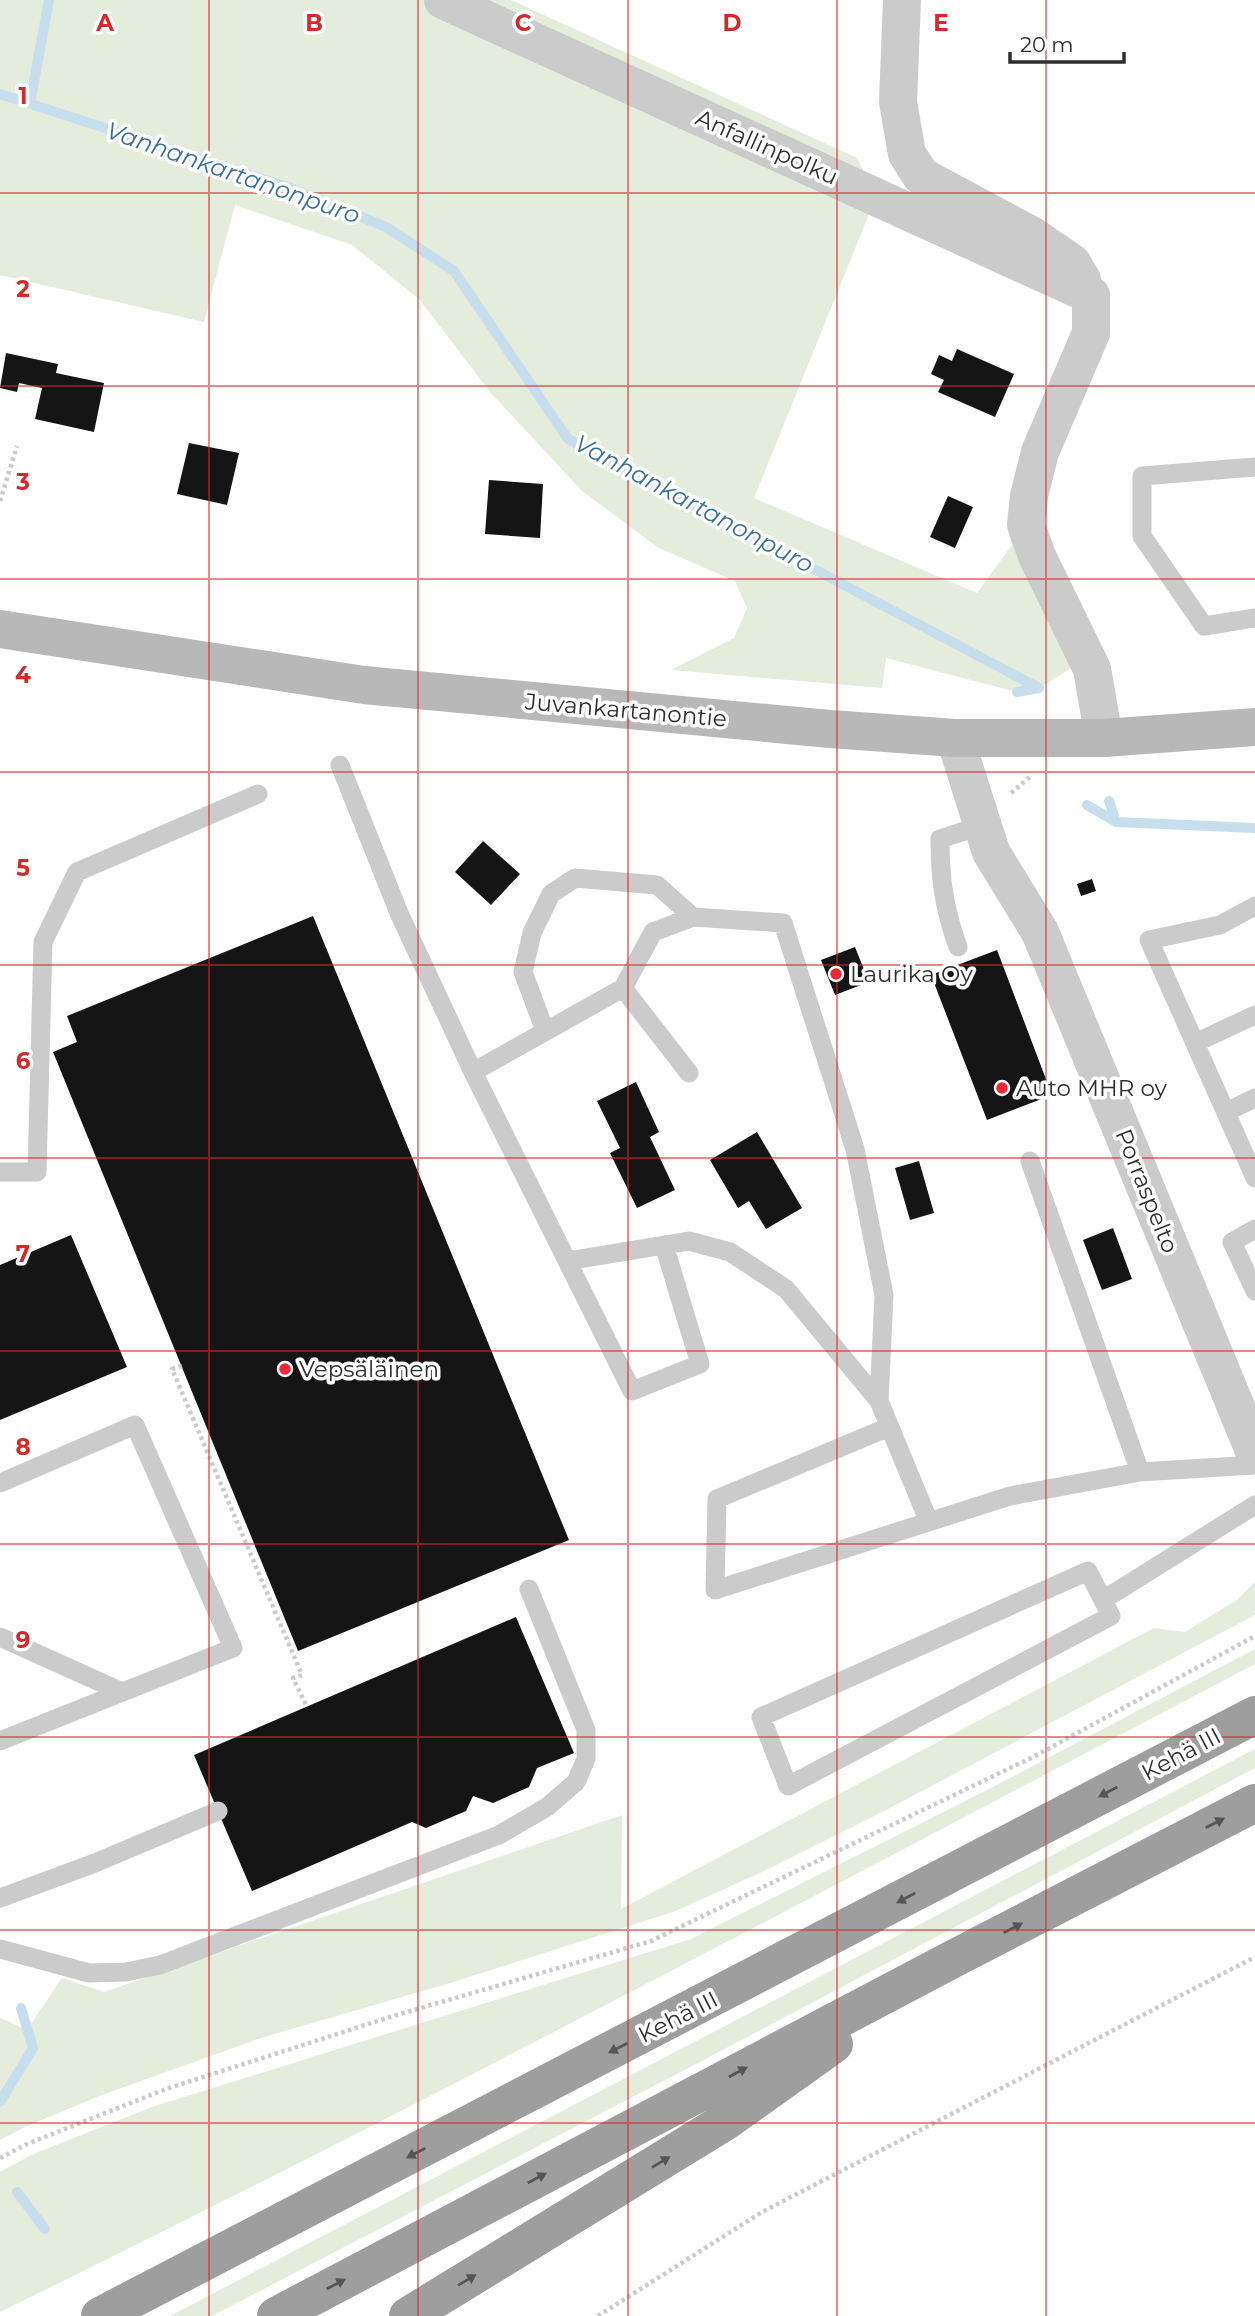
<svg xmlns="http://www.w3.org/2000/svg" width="1255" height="2316" viewBox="0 0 1255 2316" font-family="Montserrat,sans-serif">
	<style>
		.green { fill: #e4ecdb }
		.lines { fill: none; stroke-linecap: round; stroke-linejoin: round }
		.stream { stroke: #c6deed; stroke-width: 10 }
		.building { fill: #151515 }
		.path { stroke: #cbcbcb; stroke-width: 4.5; stroke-dasharray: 3.5 3.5; stroke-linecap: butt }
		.service { stroke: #cbcbcb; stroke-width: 19 }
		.minor { stroke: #cbcbcb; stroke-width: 38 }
		.secondary { stroke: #b8b8b8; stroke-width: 38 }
		.trunk { stroke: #9e9e9e; stroke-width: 38 }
		.oneway { fill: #555 }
		.grid { fill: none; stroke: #d62828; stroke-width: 2; stroke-opacity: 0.55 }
		.poi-dot { fill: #ee2836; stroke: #fff; stroke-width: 2.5 }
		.labels { text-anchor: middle; stroke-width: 7; stroke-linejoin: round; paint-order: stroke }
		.street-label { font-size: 23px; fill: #2e2e2e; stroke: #fff }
		.poi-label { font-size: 23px; fill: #2e2e2e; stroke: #fff; text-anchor: start }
		.water-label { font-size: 24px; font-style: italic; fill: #387094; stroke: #fff }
		.grid-label { font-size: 23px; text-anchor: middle; font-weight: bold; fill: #d62828; stroke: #fff; stroke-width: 7; stroke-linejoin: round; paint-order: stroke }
	</style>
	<rect width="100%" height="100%" fill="#fff"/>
	<path class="green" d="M0,0H511L857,158L876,197L754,498L977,593L1017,538L1078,664L1039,688L1017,692L886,658L882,688L671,670L734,638L747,608L735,581L659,548L582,491L491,393L419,299L352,245L235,205L204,322L0,275Z
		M1255,1582V1615L888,1809L760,1873L673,1912L450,1983L264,2037L99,2096L25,2127L0,2140V2018L27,2030L62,1978L104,1992L622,1815L621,1909L1154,1628L1185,1632L1238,1599Z
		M1255,1649V1664C838,1883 423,2105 0,2312V2172L33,2154L155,2106L691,1939L985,1791Z
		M1255,1749V1768L719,2052L212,2316H170Z"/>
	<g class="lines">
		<path class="stream" d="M0,94L290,188L386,227L454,271L568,439L1039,688L1017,692
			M30,103L49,0
			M1109,801L1116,822
			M1087,805L1116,822L1255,828
			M0,2102L33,2048L21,2008
			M17,2192L45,2229"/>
	</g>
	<path class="building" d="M957,349L1014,374L995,417L938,392L944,380L931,374L939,355L952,361Z
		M6,353L58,364L56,373L104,383L94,432L35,419L42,388L19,383L17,392L0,388Z
		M189,443L239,453L227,505L177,494Z
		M489,480L543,484L540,538L485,534Z
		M948,496L973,507L955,548L930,537Z
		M483,841L520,874L491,905L455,872Z
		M1092,879L1096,891L1081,896L1077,884Z
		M313,916L569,1540L298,1651L53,1052L77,1042L67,1016Z
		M855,947L869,982L835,995L821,960Z
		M997,950L1052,1095L987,1120L931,975Z
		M636,1082L659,1132L650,1137L675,1190L637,1208L610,1153L620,1148L597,1101Z
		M757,1132L802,1208L766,1229L749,1201L738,1208L710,1160Z
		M919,1161L934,1213L910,1220L895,1168Z
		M1113,1228L1132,1279L1102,1290L1083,1240Z
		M71,1235L127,1367L0,1420V1265Z
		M516,1617L574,1753L537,1768L529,1787L493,1803L473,1796L466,1811L426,1828L412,1822L252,1891L194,1755Z"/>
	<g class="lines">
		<path class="path" d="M0,501L17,446
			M1011,793L1031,776
			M182,1366L172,1369L302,1675L293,1678L307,1707
			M0,2158L27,2144L166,2089L390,2017L651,1941L1035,1756L1255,1636
			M598,2316L762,2212L1255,1957"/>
		<path class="service" d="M1255,467L1142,476V536L1204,626L1255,618
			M340,765L399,913L473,1072L632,1391L700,1364L664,1245
			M1255,906L1220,925L1149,940L1255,1178
			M958,947C944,908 940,879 940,839L983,825
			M623,988L689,1073
			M545,1031L523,972L532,933L551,894L575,878L657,885L693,917
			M1195,1043L1255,1015
			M473,1072L623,988L653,932L693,917L783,923L855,1149L884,1295L879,1401
			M1226,1112L1255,1098
			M1030,1161L1140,1472
			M0,1172H37L43,942L77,872L258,794
			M1255,1229L1232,1242L1255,1291
			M567,1261L689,1241L730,1252L786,1289L879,1401L929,1522
			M889,1427L717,1499L715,1590L1010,1496L1140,1472L1255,1465
			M0,1483L135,1425L233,1648L0,1741
			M1088,1571L1111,1616L788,1786L761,1717Z
			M1103,1600L1255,1505
			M0,1637L122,1692
			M0,1898L95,1863L218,1811
			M0,1949L89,1973L126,1972L160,1965L499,1835L547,1807L576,1782L586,1759V1730L529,1589"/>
		<path class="minor" d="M443,0L1091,295V333L1040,452L1029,496L1026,525L1037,556L1092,669L1104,738
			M902,0L898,102L907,154L921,176L1031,235L1072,263L1082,280
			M955,738L991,852L1040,932L1255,1453"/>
		<path class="secondary" d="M0,629L364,685L830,729L955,738H1104L1255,727"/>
		<path class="trunk" d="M100,2316L1255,1715
			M276,2316L953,1959L1255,1803
			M408,2316L726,2121L834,2044"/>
	</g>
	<defs><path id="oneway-solid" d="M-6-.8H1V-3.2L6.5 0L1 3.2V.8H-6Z" transform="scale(1.75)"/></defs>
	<g class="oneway">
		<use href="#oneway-solid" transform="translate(1108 1792) rotate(152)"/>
		<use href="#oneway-solid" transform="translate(1215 1823) rotate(-27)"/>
		<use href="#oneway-solid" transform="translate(906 1898) rotate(152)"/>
		<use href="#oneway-solid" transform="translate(1013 1928) rotate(-27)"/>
		<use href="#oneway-solid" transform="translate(618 2048) rotate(153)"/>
		<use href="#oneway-solid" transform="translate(738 2072) rotate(-28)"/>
		<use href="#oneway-solid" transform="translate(416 2153) rotate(153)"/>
		<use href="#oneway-solid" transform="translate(661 2162) rotate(-31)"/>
		<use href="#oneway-solid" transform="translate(537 2178) rotate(-28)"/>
		<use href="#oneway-solid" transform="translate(467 2280) rotate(-31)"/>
		<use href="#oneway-solid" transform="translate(336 2284) rotate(-28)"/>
	</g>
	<path class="grid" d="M209,0V2316M418,0V2316M628,0V2316M837,0V2316M1046,0V2316M0,193H1255M0,386H1255M0,579H1255M0,772H1255M0,965H1255M0,1158H1255M0,1351H1255M0,1544H1255M0,1737H1255M0,1930H1255M0,2123H1255"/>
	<g class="poi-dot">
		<circle cx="836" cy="974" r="7"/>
		<circle cx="1002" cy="1088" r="7"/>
		<circle cx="285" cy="1369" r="7"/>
	</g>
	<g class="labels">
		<g class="street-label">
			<text transform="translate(767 147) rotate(24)" y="8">Anfallinpolku</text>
			<text transform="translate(626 710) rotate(5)" y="8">Juvankartanontie</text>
			<text transform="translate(1147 1191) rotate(68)" y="8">Porraspelto</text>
			<text transform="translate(1181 1754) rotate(-28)" y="8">Kehä III</text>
			<text transform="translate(678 2017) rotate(-27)" y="8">Kehä III</text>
		</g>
		<g class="poi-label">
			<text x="850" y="982">Laurika Oy</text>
			<text x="1016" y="1096">Auto MHR oy</text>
			<text x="299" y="1377">Vepsäläinen</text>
		</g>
		<g class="water-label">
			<text transform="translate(233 173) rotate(19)" y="8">Vanhankartanonpuro</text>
			<text transform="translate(694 504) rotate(28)" y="8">Vanhankartanonpuro</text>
		</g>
	</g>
	<g class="grid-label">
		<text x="105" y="31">A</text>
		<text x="314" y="31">B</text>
		<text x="523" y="31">C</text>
		<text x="732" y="31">D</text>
		<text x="941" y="31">E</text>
		<text x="23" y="104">1</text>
		<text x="23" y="297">2</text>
		<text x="23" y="490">3</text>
		<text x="23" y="683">4</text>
		<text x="23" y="876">5</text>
		<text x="23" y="1069">6</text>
		<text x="23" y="1262">7</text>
		<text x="23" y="1455">8</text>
		<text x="23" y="1648">9</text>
	</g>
	<path d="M1010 52v10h114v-10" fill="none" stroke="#2e2e2e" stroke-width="3.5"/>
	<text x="1020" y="52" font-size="21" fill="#2e2e2e" stroke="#ffffff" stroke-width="5" paint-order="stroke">20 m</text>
</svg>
